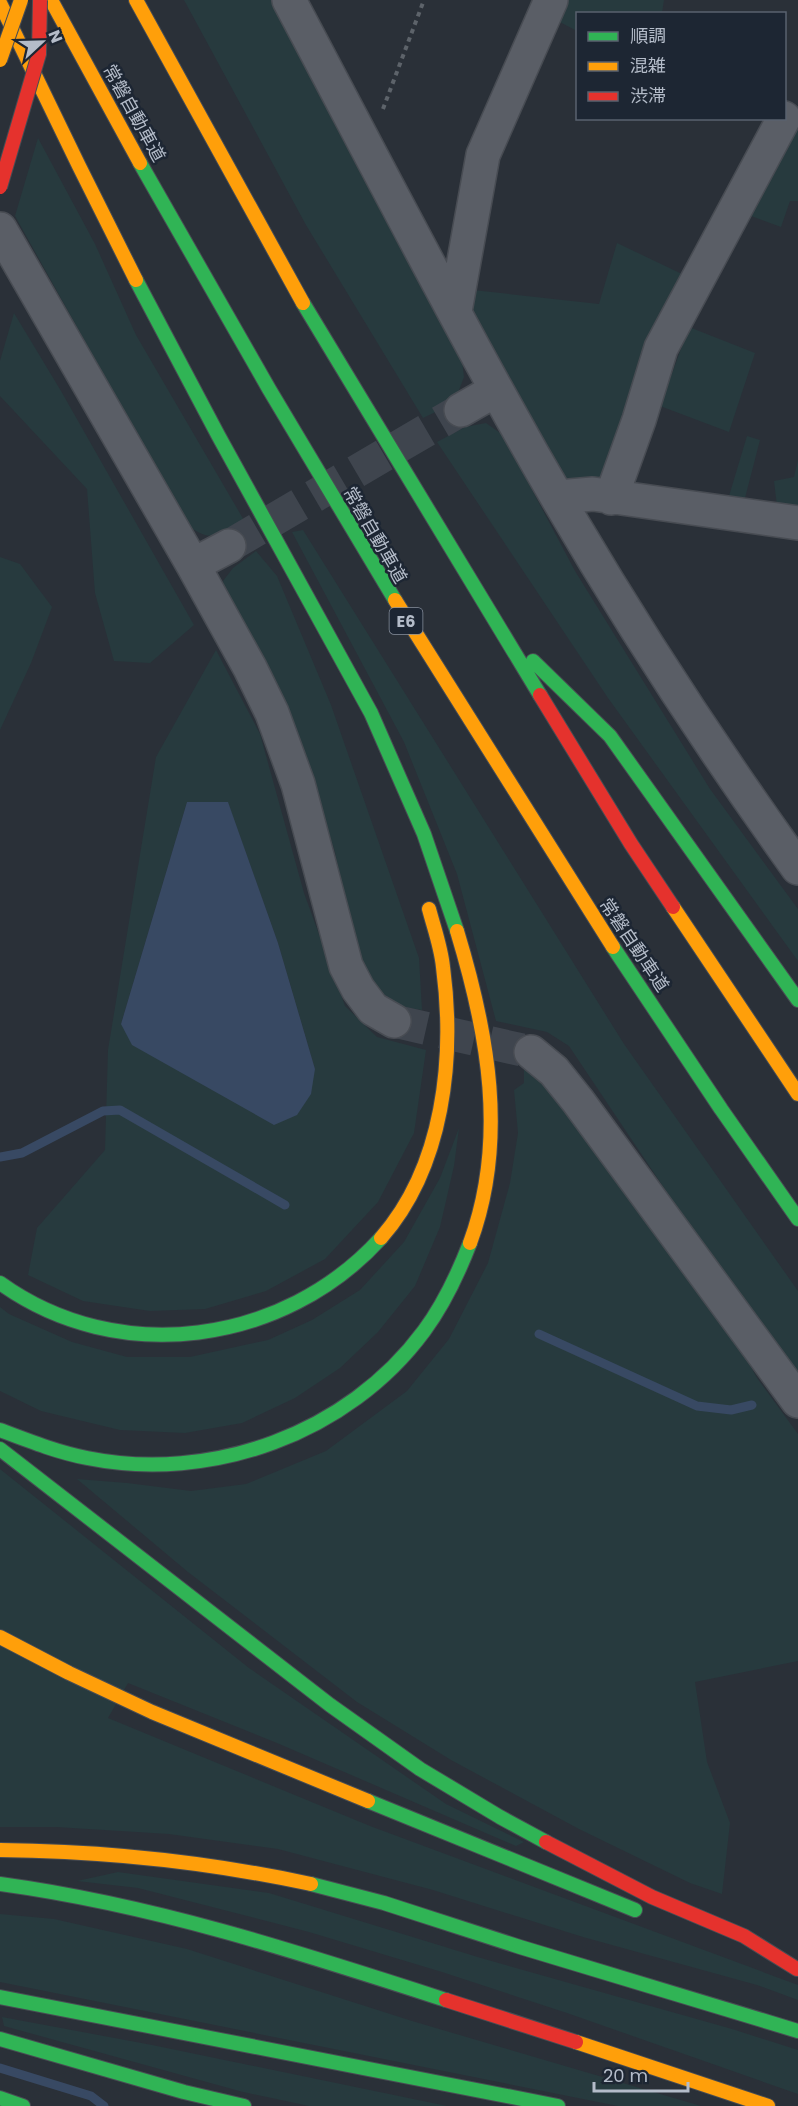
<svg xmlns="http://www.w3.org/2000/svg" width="798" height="2106" viewBox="0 0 798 2106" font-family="Poppins,'Noto Sans JP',sans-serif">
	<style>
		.green { fill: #273a3e; fill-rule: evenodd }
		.water { fill: #384963 }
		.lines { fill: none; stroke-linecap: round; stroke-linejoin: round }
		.stream { stroke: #384963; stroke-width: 9 }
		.street-tunnel { stroke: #3f454e; stroke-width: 33; stroke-dasharray: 33 16; stroke-linecap: butt }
		.street-casing { stroke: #484c53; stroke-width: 36 }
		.fast-casing { stroke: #484c53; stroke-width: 16 }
		.slow-casing { stroke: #484c53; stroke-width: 16 }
		.jam-casing { stroke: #484c53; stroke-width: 16 }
		.path { stroke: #5d636a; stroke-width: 4; stroke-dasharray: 4.5 4.5; stroke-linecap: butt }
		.street { stroke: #5a5e66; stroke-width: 33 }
		.fast { stroke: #30b455; stroke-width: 14 }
		.slow { stroke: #ff9f0a; stroke-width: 14 }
		.jam { stroke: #e5322d; stroke-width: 14 }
		.slow-bridge-casing { stroke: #474c53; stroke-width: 16; stroke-linecap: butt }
		.jam-bridge-casing { stroke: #474c53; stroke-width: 16; stroke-linecap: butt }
		.slow-bridge { stroke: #ff9f0a; stroke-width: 14 }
		.jam-bridge { stroke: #e5322d; stroke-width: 14 }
		.labels { text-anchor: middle; stroke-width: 5; stroke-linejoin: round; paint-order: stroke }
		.shield { fill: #1d2633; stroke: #878f9c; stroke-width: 1.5 }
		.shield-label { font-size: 16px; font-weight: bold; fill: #b4bcc9 }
		.street-label { font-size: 18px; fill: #b4bcc9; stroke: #1d2633 }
	</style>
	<rect width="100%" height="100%" fill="#2a3038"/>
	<path class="green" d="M184,0H271L461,352L464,377L454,403L423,418L306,225Z
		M567,0H664L662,13L578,14L577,31L556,20Z
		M798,125V201H790L781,227L746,214Z
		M38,138L95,244L136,335L245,522C221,536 213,543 188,526L15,216Z
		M617,243L682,274L604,485L569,490L468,306L473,290L599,304Z
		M14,313L61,391L194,625L150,663L114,661L95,593L87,489L0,396V361Z
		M689,327L755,353L729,432L660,406Z
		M486,423L503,435L575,571L710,789L798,909V961L608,698L437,442L465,427Z
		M747,436L760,440L745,498L729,496Z
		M798,460V508L777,506L774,481L794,477Z
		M303,530L624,1044L798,1291V1388L569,1046L547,1032L496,1021L457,874L404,742L292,532Z
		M256,551L277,576L331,705L419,958L422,1010L402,1007L375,988L357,959L335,852L299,740L226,594L223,581L233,568Z
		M0,557L20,564L52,607L31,663L0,730Z
		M216,650L260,734L304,893L345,1006L377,1037L426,1050L414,1133L378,1202L325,1259L266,1291L205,1309L150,1311L83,1301L28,1275L37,1228L105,1150L108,1050L156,757ZM187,802L228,803L278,943L315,1069L121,1024Z
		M527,1059L712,1296L757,1378L798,1434V1661L695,1682L707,1762L730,1823L722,1894L690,1883L579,1829L451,1760L357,1702L188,1572L77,1479L127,1483L191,1491L246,1484L326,1451L407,1391L449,1339L488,1263L510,1183L518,1133L514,1090L524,1083V1061Z
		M459,1128L454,1166L440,1227L415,1286L378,1332L340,1368L295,1398L242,1423L185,1433L120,1430L41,1411L0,1391V1307L9,1314L72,1342L127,1357H190L268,1340L312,1320L360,1290L404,1242L440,1178Z
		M0,1469L249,1668L446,1804L524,1842L516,1846L277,1743L128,1683L108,1718L370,1826L798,1985V2000L757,1985L583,1937L433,1890L278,1849L169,1834L56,1827H0Z
		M118,1872L269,1893L481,1958L732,2029L798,2050V2094L567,2013L442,1972L309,1932L138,1888L77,1881Z
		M0,1914L54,1919L187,1949L412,2021L701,2106H618L0,1982Z
		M2,2017L152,2045L447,2106H309L243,2092L4,2026Z"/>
	<path class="water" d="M187,802H228L278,943L315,1069L311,1094L297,1115L274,1125L132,1045L121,1024Z"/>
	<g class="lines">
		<path class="stream" d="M0,1157L22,1153L103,1111L120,1110L285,1205
			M539,1334L697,1406L731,1410L752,1405
			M0,2068L91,2096L104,2106"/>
		<path class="street-tunnel" d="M229,546L461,410
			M394,1021L531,1052"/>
		<defs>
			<path id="street" d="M289,0C358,130 425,260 496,389C586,554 688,715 798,868
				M0,229L193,565L250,668L272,713L298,784L346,966L358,989L373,1009L394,1021
				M455,311L483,155L551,0
				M461,410L496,390
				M558,497L593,494L798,523
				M611,498L639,420L661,348L784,118
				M193,565L229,546
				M531,1052L554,1071L578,1101L798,1401"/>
			<path id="fast" d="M140,163L269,389L395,600
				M136,280L218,435L371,713L424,834L457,931
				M303,303L540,695
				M533,661L610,736L798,1000
				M613,947L721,1109L798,1219
				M0,1283C118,1368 284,1345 381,1238
				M0,1430C29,1441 57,1452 87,1458C211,1483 348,1434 424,1331C444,1304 458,1274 470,1243
				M0,1449L330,1705L420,1769L500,1817L546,1842
				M368,1801L635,1910
				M0,1884C154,1905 298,1952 446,2000
				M311,1884L384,1903L520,1947L798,2031
				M0,1997L558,2106
				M0,2039L184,2092L244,2106
				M0,2098L23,2106"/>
			<path id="slow" d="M51,0L140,163
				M136,0L303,303
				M0,3L79,166L136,280
				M395,600L613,947
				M673,907L798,1094
				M457,931C488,1033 508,1140 470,1243
				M381,1238C444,1166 455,1058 443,967C441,947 434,928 429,909
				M0,1637L69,1673L152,1712L368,1801
				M0,1850C105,1851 208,1862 311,1884
				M576,2042L768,2106"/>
			<path id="jam" d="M540,695L631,844L673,907
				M546,1842L652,1897L744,1936L797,1969
				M446,2000L576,2042"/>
		</defs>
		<use href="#street" class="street-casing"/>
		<use href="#fast" class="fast-casing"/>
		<use href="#slow" class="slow-casing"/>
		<use href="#jam" class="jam-casing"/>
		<path class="path" d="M383,109L424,0"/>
		<use href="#street" class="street"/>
		<use href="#fast" class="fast"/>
		<use href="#slow" class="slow"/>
		<use href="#jam" class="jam"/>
		<defs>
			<path id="slow-bridge" d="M0,60L21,0"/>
			<path id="jam-bridge" d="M0,187L39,54L40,0"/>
		</defs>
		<use href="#slow-bridge" class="slow-bridge-casing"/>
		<use href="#jam-bridge" class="jam-bridge-casing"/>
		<use href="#slow-bridge" class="slow-bridge"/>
		<use href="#jam-bridge" class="jam-bridge"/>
	</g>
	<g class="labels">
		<rect class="shield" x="389.5" y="608" width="33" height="26" rx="4.5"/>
		<g class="shield-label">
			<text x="406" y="627">E6</text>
		</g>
		<g class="street-label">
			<text transform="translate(134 113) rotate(61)" y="6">常磐自動車道</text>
			<text transform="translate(375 535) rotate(60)" y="6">常磐自動車道</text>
			<text transform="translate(634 945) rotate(56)" y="6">常磐自動車道</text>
		</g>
	</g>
	<rect x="576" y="12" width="210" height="108" fill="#1d2633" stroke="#59626f" stroke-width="1.5"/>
	<rect x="588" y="32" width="30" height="9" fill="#30b455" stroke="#59626f" stroke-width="1.5"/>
	<text x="630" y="42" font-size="18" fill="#b4bcc9">順調</text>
	<rect x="588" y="62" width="30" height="9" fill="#ff9f0a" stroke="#59626f" stroke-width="1.5"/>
	<text x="630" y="72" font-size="18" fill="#b4bcc9">混雑</text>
	<rect x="588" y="92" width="30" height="9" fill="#e5322d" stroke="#59626f" stroke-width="1.5"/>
	<text x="630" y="102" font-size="18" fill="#b4bcc9">渋滞</text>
	<g transform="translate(42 42) rotate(68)" stroke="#1d2633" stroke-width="4.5" paint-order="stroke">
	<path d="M0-4.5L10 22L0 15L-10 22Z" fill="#b4bcc9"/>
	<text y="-9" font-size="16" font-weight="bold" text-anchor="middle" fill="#b4bcc9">N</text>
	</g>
	<path d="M594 2082v9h94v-9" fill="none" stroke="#b4bcc9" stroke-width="3"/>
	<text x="603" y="2082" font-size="18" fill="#b4bcc9" stroke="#1d2633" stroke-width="4.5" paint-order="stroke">20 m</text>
</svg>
